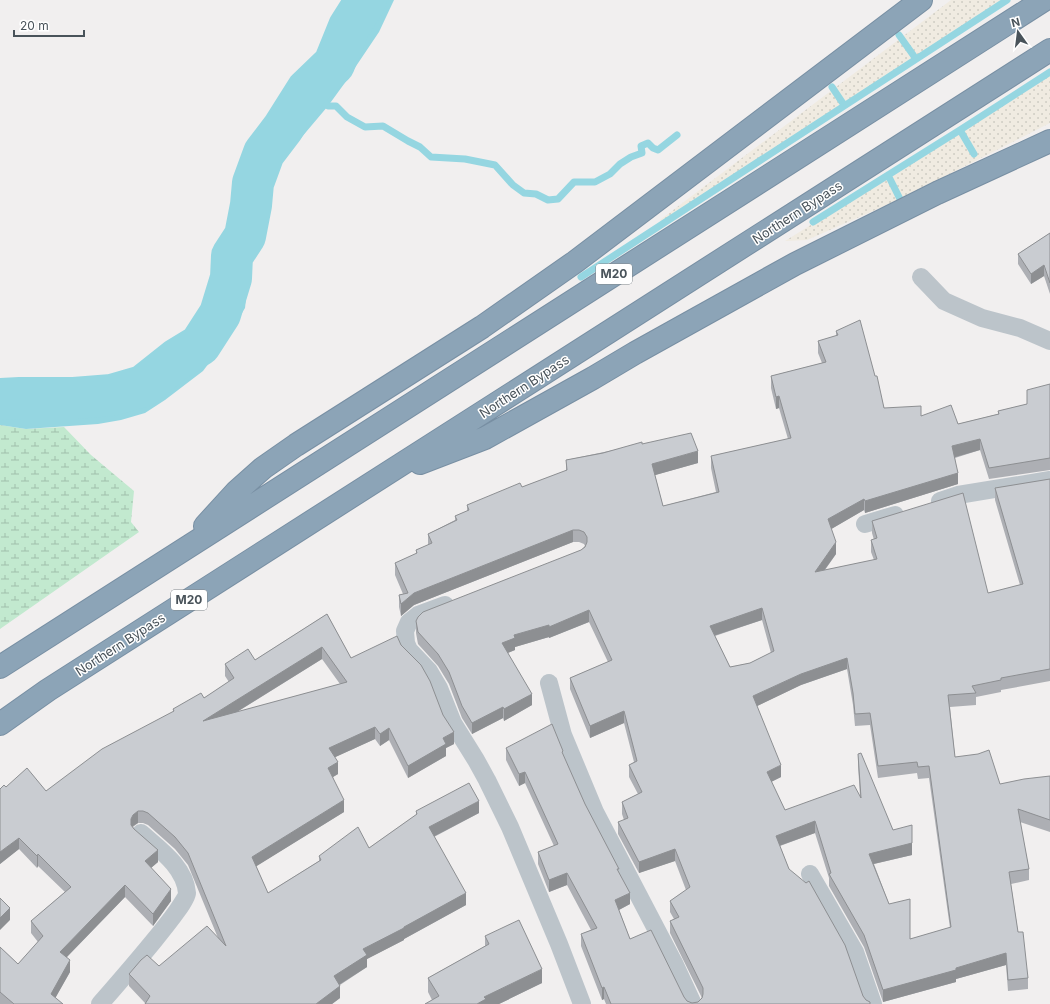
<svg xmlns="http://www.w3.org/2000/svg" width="1050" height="1004" viewBox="0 0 1050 1004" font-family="Inter,sans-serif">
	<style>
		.wetland { fill: url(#wetland-marsh) }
		.sand { fill: url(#sand-dots) }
		.water { fill: #95d6e1 }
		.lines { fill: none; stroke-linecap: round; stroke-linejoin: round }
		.stream { stroke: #95d6e1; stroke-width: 7 }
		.river { stroke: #95d6e1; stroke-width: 42 }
		.highway-casing { stroke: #788fa3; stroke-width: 24 }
		.street { stroke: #bcc4ca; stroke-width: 18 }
		.highway { stroke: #8ca4b7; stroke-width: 22 }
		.wall { fill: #adafb4; fill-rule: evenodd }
		.shaded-wall { fill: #8d8f92 }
		.building { fill: #c9ccd1; stroke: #8d8f92; fill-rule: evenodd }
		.labels { text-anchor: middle; stroke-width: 3; stroke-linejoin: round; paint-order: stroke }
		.shield { fill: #fff; stroke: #80878c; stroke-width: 1 }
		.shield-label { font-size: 12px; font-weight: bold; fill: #49535a }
		.street-label { font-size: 13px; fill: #49535a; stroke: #fff }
	</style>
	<defs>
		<pattern id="wetland-marsh" width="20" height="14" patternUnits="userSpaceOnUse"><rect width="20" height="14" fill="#c2e9cf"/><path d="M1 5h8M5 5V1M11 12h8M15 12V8" fill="none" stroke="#a0bfab"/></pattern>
		<pattern id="sand-dots" width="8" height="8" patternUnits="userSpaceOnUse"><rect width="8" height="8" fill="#f0ebe1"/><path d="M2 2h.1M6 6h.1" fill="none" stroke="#cfccc3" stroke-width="1.8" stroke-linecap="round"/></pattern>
	</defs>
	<rect width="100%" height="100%" fill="#f1efef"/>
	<path class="wetland" d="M0,425L26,429L64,427L91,455L134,491L131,522L139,532L0,629Z"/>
	<path class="sand" d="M951,0H1010L725,184L662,223L660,220Z
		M1050,71V123L898,200L807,240L785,241L870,188L869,186Z"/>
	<path class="water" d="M375,0H394L379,32L344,84L328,106L290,151L276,169L265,201L262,235L256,253L250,264L245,308L224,343L203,371L165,400L145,413L121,420L98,424L26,429L0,425V403L23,400L54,399L67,400L86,406L112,407L121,400L134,398L153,391L198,355L213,329L221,311L222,284L233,263L246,218L261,178L271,157L288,129L312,97L327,81L332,56L349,42Z"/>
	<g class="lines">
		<path class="stream" d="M899,35L916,59
			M832,87L844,105
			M307,90L328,106H336L347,117L365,127L383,126L408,141L420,147L431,157L465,159L495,165L513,185L524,193L536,194L548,200L558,199L574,182H595L610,174L620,164L631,157L642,153L641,146L648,143L653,148L658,150L677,135
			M960,130L974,154
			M888,175L900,199
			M813,222L960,130L1050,72
			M581,277L1007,0"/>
		<path class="river" d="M0,399L20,398H74L112,395L143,386L177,359L200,345L220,314L231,278L232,256L245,236L251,205L253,183L264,153L283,128L307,90L334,64L349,27L366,0"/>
		<defs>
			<path id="highway" d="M420,463L485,438L593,378L635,353L795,264L937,193L1050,141
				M205,526L236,492L263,468L296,445L482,327L575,262L921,0
				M0,667L1044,0
				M0,724L48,690L1050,50"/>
		</defs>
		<use href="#highway" class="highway-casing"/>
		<path class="street" d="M921,277L944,301L982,318L1020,328L1050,341
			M940,501L958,495L1050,480
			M865,524L895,515
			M445,605L418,615L409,622L405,631L406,643L409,650L429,671L439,688L453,723L476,760L487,780L510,827L559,944L582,1004
			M549,683L563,735L595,812L675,965L693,1004
			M810,874L855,952L873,1004
			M100,1004C113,989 188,904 187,893C185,867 159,849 141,833"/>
		<use href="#highway" class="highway"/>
	</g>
	<path class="wall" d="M1050,233V294L1044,276L1031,284L1018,264V254Z
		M836,331L875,376L884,408L958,424L998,414V411L1027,404L1050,384V470L989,479L980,450L955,458L958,484L865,513L864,510L831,529L836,554L825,570L874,560L871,552V540H874L872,533V521L988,593L1020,585L995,500V488L1050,479V681L1001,690V692L976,697V705L950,707L955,757L1000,784L1050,776V832L1020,822L1029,869V880L1011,884L1018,932L1028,978V989L1008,991L1006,965L956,979V982L883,1002L864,947L829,886V878L815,833L780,846L789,869L863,996L866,1000L870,1004H606L604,999L602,1000L581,946V934L591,930L567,885L549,892L538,864V852L554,846L525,783L519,786L506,760V748L563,755L585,804L619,873L630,904L619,910L630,939L687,1001L692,1003L698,1002L702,998L670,933V921L674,919L670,912V901L686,890L675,861L639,873L618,834V822L624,820L622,814V802L638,794L629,777V765L634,762L624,723L590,738L570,689V678L608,662L589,622L549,638V637L515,647V650L508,653L532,705L504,721L503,718L472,734L462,718L449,684L438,666L418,644L416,633V621L581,550L585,546L584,544L579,542H573L414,605L401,616L399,607V595L403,594L395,575V563L416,554V550L428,545V534L455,520V516L467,511V505L522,487L566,471V460L642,444L698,463L655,475L663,506L716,492L711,468V456L788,439L779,408L776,409L771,388V376L822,363L818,353V341L836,336ZM762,620L771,653L750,663L730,667L715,636ZM847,669L853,705L855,726L870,725L878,778L917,773L918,779L929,778L950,928L910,939L889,904L874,864L912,855L893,830L858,754V766L860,796L785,810L771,782L781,777L757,706L801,685Z
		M327,614L351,658L454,744L446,748V756L408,778L389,740L380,746L375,739L335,757L338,774L333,777L344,812L256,866L268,893L319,861V856L369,848L416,815V811L479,813L434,837L466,905L404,939V940L367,959V967L340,985V998L332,1004H145V1003L129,986V974L159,966L218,938L188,865L175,849L148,825L143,823H138L133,827L158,862L151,868L171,901L153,926L125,897L67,957L70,972L55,998L63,1004H0V947L18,964L38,942L31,933V921L65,892L38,866L37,868L19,849L0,864V789L6,787L46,791L173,712V709L204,698L229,682L225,676V664L255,660ZM322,659L340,684L237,712Z
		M485,936L542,983L499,1004H425L432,1000L428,992V978L485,946Z"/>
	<path class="shaded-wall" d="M1044,265V276L1031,284V274Z
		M779,396V408L776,409V397Z
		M980,439V450L952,458V446Z
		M698,451V463L652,476V464Z
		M958,473V484L865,513V501Z
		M864,499V510L828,531V519Z
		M573,530V542L414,605L401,616V604L414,593Z
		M836,542V554L815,583V572Z
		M762,608V620L710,637V626Z
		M589,610V622L549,638V627Z
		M549,625V637L515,647V650L502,655V643L514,635Z
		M322,647V659L203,733V721Z
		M847,658V669L801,685L753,708V696L801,674Z
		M532,694V705L504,721V709Z
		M503,707V718L472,734V723Z
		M624,711V723L590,738V726Z
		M375,727V739L329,760V748Z
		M389,728V740L380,746V734Z
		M454,732V744L446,748V756L408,778V766L443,738Z
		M338,762V774L328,780V768Z
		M781,765V777L767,784V772Z
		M525,772V783L519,786V774Z
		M344,800V812L252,869V857Z
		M479,801V813L429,839V827Z
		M138,811V823L133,826L131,831V819L133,815Z
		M815,821V833L776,847V836Z
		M912,825V855L869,865V854Z
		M19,838V849L0,864V852Z
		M675,849V861L639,873V862Z
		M158,850V862L145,873V861Z
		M38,854V866L37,868V856Z
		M567,873V885L549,892V880Z
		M125,885V897L60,964V952Z
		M171,889V901L153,926V914Z
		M466,893V905L404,939V940L367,959V967L334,988V976L363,949Z
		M630,893V904L615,912V900Z
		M10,908V920L0,930V918Z
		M1006,953V965L956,979V982L883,1002V990L956,968Z
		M70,960V972L52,1004L51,994Z
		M542,969V983L499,1004H477L484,997Z
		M340,986V998L332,1004H316Z
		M604,987V999L602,1000V988Z"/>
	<path class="building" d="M1050,233V283L1044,265L1031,274L1018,254Z
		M860,320L875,376H877L884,408L921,406V416L951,405L958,424L999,414L998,411L1027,404V390L1050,384V458L989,468L980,439L952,446L958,473L865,501L864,499L828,519L836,542L815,572L877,559L871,540L877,538L872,521L963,493L988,593L1023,584L995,488L1050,479V669L1001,678V680L972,686L976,693L948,695L955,757L978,754L989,750L1000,784L1024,779L1050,776V820L1018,809L1029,869L1009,872L1018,932H1023L1028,978L1008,980L1006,953L956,968V970L883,990L864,935L829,874L831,873L815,821L776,836L789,869L806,883L809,881L845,945L863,996L866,1000L870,1002V1004H611L604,987L602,988L581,934L597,928L567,873L549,880L538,852L558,844L525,772L519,774L506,748L552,724L563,751L562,752L585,804L619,869H617L630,893L615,900L630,939L651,930L684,997L687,1001L692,1003L698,1002L702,998L703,994V988L670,921L679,917L670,901L690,887L675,849L639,862L618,822L628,818L622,802L642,792L629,765L637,761L624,711L590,726L570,678L612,660L589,610L549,627V625L514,635L515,638L502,643L532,694L504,709L503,707L472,723L462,706L449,672L438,654L418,632L416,621L418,617L423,612L581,550L585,547L587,542V537L584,532L579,530H573L414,593L401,604L399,595L408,593L395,563L417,553L416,550L432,543L428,534L457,520L455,516L469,510L467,505L520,483L522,487L567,470L566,460L603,453L642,442V444L691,433L698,451L652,464L663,506L719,492L711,456L791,438L779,396L776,397L771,376L826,362L818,341L838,335L836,331ZM762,608L774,651L750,663L730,667L710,626ZM847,658L853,693L855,714L870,713L878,766L917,762L918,767L929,766L951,927L910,939V899L889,904L869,854L912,843V825L893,830L861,753L858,754L861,798L854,785L785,810L767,772L781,765L753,696L801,674Z
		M327,614L351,658L397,636L401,645L421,665L430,681L443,715L454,732L443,738L446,744L408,766L389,728L380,734L375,727L329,748L338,762L328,768L344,800L252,857L268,893L321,860L319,856L358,827L369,848L417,814L416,811L469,783L479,801L429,827L466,893L404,927V928L363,949L367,955L334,976L340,986L316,1004H145L150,996L129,974L141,960L147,955L159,966L207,926L226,946L188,853L175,837L148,813L143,811H138L133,815L131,819V825L134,829L158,850L145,861L171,889L153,914L125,885L60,952L70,960L51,994L63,1004H14L0,992V947L18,964L43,936L31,921L71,887L38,854L37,856L19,838L0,852V789L4,785L6,787L27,768L46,791L102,749L174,711L173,709L201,693L204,698L234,678L225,664L248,649L255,660ZM322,647L347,682L203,721Z
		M0,898L10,908L0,918Z
		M519,920L542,969L484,997L486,999L477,1004H425L439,996L428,978L489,944L485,936Z"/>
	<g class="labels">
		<g class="shield">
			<rect x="596" y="264" width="36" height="20" rx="3"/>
			<rect x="171" y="590" width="36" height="20" rx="3"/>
		</g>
		<g class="shield-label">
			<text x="614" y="278">M20</text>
			<text x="189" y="604">M20</text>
		</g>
		<g class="street-label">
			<text transform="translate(797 212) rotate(-33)" y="5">Northern Bypass</text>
			<text transform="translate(524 386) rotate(-33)" y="5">Northern Bypass</text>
			<text transform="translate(120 644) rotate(-33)" y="5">Northern Bypass</text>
		</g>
	</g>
	<g transform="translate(1018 32) rotate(346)" stroke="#ffffff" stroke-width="3" paint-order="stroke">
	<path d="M0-3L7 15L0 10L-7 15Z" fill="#49535a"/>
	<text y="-6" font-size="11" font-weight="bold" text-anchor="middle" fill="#49535a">N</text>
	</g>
	<path d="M14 30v6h70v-6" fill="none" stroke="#49535a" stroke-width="2"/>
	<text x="20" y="30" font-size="12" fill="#49535a" stroke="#ffffff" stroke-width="3" paint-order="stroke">20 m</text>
</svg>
